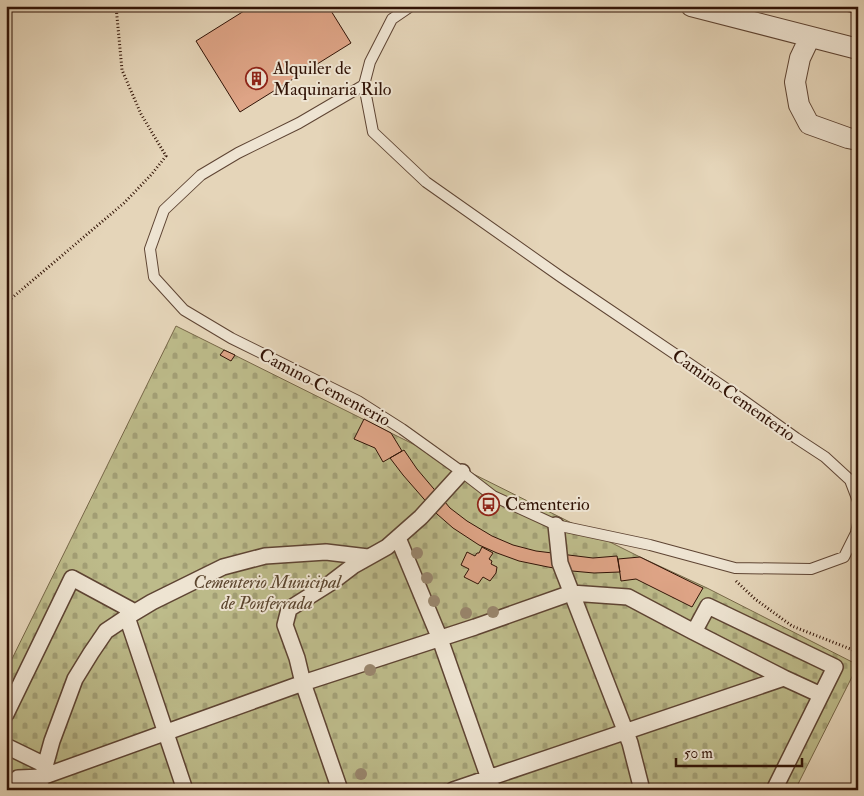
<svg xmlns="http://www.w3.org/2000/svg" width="864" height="796" viewBox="0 0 864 796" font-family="'IM FELL Double Pica',serif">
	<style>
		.cemetery { fill: url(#cemetery-stones); stroke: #776748 }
		.building { fill: #dea486; stroke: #311306 }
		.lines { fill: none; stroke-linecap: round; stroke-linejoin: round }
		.service-casing { stroke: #5e4433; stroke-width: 12 }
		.pedestrian-casing { stroke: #5e4433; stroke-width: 18 }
		.minor-casing { stroke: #5e4433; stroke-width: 22 }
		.path { stroke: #311306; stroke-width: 3; stroke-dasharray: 1 2.5; stroke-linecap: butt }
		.service { stroke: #eee4d2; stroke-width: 10 }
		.pedestrian { stroke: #eee4d2; stroke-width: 15 }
		.minor { stroke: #eee4d2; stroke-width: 20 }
		.tree { fill: #99866d }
		.labels { text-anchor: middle; stroke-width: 4; stroke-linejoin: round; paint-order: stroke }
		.poi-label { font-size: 18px; fill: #311306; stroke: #eee4d2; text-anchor: start }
		.street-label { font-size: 18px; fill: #311306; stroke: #eee4d2 }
		.park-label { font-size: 18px; font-style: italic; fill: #5b452e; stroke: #eee4d2 }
	</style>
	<defs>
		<pattern id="cemetery-stones" width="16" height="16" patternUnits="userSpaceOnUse" patternTransform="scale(1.25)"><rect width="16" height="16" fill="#bdbb8a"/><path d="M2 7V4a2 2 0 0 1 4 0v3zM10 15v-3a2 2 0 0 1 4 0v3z" fill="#a3a076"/></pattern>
	</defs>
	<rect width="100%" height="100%" fill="#e5d5b9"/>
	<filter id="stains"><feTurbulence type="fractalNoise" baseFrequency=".004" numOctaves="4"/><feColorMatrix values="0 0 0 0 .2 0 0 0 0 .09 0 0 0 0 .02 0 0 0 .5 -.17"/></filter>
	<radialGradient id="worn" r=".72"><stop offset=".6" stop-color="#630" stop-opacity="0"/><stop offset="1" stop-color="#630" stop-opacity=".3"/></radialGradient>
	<path class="cemetery" d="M176,326L640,557L707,588L858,665L795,790H6V671Z"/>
	<path class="building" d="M252,6H328L351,43L240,112L196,41Z
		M825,6H846L845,11Z
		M846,6H858V14L845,11Z
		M224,350L235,355L231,361L220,355Z
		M364,419L391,433L402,451L383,462L375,448L354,439Z
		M404,450L417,469L450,508L467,521L492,536L513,545L536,551L593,558L617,556L620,572L594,573L572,571L548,567L519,561L497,553L479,545L453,528L437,514L403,475L390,458Z
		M482,547L493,553L489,559L492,561L491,564L497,567L496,573L490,581L483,577L478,584L464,577L469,569L461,565L467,552L475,556L477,553H479Z
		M640,557L703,588L692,607L636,579L621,581L618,559Z"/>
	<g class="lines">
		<defs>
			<path id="service" d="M411,6L392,19L370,62L364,85L373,132L426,182L561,277L740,398L796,438L825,457L850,480L858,501
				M364,85L299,123L238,153L201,175L164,210L150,249L154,277L184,310L231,338L358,401L402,429L462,472L493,496L556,525L650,545L735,568L811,569L844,557L856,533L858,523"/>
			<path id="pedestrian" d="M556,525L560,563L630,743L642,790
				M398,538L440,639L493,790
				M127,617L152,602L223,567L265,556L326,552L368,557
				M694,632L784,678
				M6,714L72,578L135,612
				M6,746L45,765
				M12,790L18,778L42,777L52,741L75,679L91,653L106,631L127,617L185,790
				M39,790L42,777L303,683L475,627L571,593L628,597L694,632L708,606L835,667L774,790
				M340,790L303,683L297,658L285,625L289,609L332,582L353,566L387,547L421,517L462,472
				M453,790L784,678L821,695"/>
			<path id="minor" d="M691,6L858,49
				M810,37L800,58L795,82L799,105L809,124L848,138L858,140"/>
		</defs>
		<use href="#service" class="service-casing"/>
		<use href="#pedestrian" class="pedestrian-casing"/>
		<use href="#minor" class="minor-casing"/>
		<path class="path" d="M6,303L124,203L151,175L166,156L141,114L122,70L116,6
			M736,581L755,599L792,626L858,652"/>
		<use href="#service" class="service"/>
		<use href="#pedestrian" class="pedestrian"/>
		<use href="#minor" class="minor"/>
	</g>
	<g class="tree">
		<circle cx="417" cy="553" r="6"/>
		<circle cx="427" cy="578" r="6"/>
		<circle cx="434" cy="601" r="6"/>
		<circle cx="493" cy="612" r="6"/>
		<circle cx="466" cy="613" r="6"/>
		<circle cx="370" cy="670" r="6"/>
		<circle cx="361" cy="774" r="6"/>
	</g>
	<defs>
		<symbol id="building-ring" viewBox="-11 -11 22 22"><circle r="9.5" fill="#eee4d2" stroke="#8f2418" stroke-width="1.5"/><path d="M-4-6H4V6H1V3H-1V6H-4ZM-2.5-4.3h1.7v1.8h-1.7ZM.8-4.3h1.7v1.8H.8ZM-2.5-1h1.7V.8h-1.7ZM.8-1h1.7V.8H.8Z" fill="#8f2418"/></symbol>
		<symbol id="bus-ring" viewBox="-11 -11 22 22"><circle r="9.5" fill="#eee4d2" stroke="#8f2418" stroke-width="1.5"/><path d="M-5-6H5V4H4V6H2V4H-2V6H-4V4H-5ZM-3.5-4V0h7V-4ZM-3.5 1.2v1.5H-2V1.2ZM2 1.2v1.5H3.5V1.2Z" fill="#8f2418"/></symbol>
	</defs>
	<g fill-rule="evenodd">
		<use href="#building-ring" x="244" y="66" width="25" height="25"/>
		<use href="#bus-ring" x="476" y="492" width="25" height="25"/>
	</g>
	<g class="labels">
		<g class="poi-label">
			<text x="273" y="74">Alquiler de<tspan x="273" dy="21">Maquinaria Rilo</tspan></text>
			<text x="505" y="510">Cementerio</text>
		</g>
		<g class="street-label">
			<text transform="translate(325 387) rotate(28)" y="6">Camino Cementerio</text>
			<text transform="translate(734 395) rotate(35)" y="6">Camino Cementerio</text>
		</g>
		<g class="park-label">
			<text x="267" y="588">Cementerio Municipal<tspan x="267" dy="21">de Ponferrada</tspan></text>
		</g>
	</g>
	<rect width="864" height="796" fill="none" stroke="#e5d5b9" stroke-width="25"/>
	<rect x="8" y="8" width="849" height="781" fill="none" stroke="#311306" stroke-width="2.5"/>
	<rect x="12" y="12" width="839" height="771" fill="none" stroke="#311306"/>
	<path d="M676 758v8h126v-8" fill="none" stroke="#311306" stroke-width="2.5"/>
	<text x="684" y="758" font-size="15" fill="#311306" stroke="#eee4d2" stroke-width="4" paint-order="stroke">50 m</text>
	<rect width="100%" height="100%" filter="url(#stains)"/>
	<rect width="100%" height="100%" fill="url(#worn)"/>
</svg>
